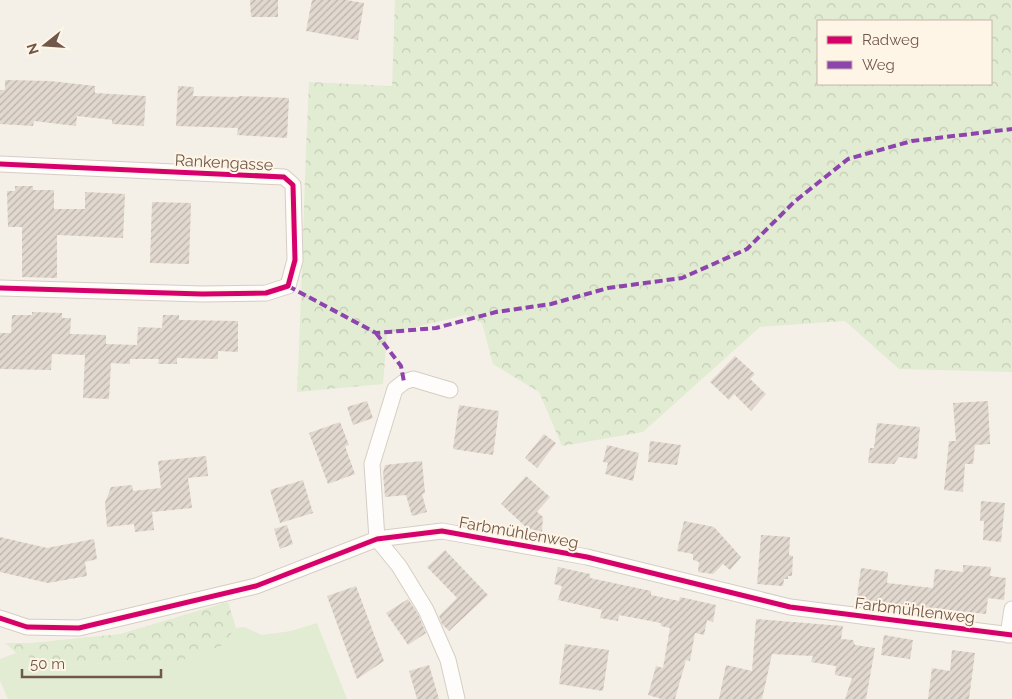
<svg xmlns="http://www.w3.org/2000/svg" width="1012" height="699" viewBox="0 0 1012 699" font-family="Raleway,sans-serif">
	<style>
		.green { fill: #e1ecd2 }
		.forest { fill: url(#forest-crowns); fill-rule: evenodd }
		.building { fill: url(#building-hatch) }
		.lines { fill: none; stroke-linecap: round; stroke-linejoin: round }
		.minor-casing { stroke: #d6cdc5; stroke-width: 17 }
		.minor { stroke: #fefdfb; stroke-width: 15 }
		.quiet { stroke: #8e44ad; stroke-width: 4; stroke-dasharray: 8 4; stroke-linecap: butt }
		.cycleway-casing { stroke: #fef5e7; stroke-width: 8 }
		.cycleway { stroke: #d6006c; stroke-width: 5 }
		.labels { text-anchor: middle; stroke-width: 4; stroke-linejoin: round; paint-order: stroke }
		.street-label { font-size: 16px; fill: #715749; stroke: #fef5e7 }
	</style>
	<defs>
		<pattern id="forest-crowns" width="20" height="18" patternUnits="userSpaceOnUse" patternTransform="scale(1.25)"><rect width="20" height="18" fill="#e1ecd2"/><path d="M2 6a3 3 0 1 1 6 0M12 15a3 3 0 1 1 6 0" fill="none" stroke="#c4ccb6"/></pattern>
		<pattern id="building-hatch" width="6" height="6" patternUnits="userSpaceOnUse" patternTransform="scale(1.25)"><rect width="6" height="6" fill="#e1d8cf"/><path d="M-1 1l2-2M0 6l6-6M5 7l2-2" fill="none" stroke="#bbb2aa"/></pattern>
	</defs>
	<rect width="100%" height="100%" fill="#f5f0e7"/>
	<path class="green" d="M317,623L347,699H8L0,681V659L16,653L64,667L141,659L174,663L221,646L236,628L244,627L262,635L291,631Z"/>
	<path class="forest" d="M395,0H1012V372L899,369L845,321L760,327L643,432L562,446L539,392L493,364L482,323L466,315L387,334L383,384L297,392C302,289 304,185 309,82L392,86ZM991,21V84H818V21Z
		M228,602L236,628L221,646L174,663L141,659L64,667L16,653L5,643H30L120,634Z"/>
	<path class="building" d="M250,0H278V17H251Z
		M312,0H346L364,3L358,40L306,31Z
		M5,80L50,81L95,86V93L146,96L144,126L112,124V120L77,116L76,126L34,121L33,126L0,124V90H5Z
		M178,86L194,87L193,96L239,97V96L289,98L287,138L237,135L238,128L176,126Z
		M15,186H33V190H54V209H85V192L125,194L123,238L57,235V278L22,277V227H8L7,191H15Z
		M152,202L191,203L189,264L150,263Z
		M32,312L62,313V318H71L70,334L106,335V344L137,345L138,327L162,328L163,315H179V320L238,321V352L218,351V359L177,358V364H158L159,359H130V364L111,363L109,399L83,398L85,355L52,354L51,370L0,369V333H11L12,315H32Z
		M735,356L755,374L750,379L766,394L751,411L734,394L729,400L710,382Z
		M367,401L373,418L353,425L347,407Z
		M988,401L990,444L975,445L973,464H965L963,492L944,490L949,441H956L953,403Z
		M459,405L499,411L493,455L453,449Z
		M340,422L349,445L345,446L355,474L328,484L309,433Z
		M877,423L920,427L917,459L899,457L894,464L868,463L870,448H874Z
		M544,434L556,443L537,468L525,458Z
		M650,441L681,445L677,465L648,462Z
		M607,445L639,453L633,481L605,474L608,463L603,462Z
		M206,456L208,476L188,478L192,508L152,512L154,530L135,532L134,524L107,527L105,503L111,487L132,485L133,491L161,488L158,461Z
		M422,461L425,493L422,494L427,512L412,516L406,495L385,497L383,473L385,465Z
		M526,476L550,497L537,512L543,517L542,532L527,528L501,504Z
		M303,480L313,513L280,523L270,490Z
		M981,501L1005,503L1001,542L983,540L984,521H980Z
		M684,521L714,527L741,557L730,570L723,564L713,574L698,572L699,562L693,560V554L677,551Z
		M287,525L293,544L280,549L274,529Z
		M761,535L790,537L789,555L793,556L792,576H788V579H784L783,586L757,584Z
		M0,537L47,548L94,539L97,559L85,562L87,576L48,583L0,572Z
		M445,550L488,595L449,631L442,624L439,616L457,598L427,567Z
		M963,565L991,567L990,576L1006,578L1004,600L988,598L986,614L912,606V608L856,603L861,568L888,572L887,583L933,588L935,569L963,572Z
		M558,567L590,574V578L651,591V595L679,601L680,597L716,605L713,622L707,620L704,635L695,633L690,661L686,660L675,699H662L648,695L656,666L663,668L670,628L661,626V623L619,615L618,621L600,618L602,610L558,600L562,586L554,584Z
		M356,586L384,661L357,679L327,596Z
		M408,599L418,614L426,633L408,645L386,613Z
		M756,619L843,626L841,639L853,640L855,645L875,648L866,699H845L852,678L835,675L836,666L811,662L813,656L772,654L762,699H719L726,665L752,671Z
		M884,635L913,640L910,659L881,655Z
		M565,644L609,650L603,691L559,684Z
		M952,650L975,653L969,699H928L932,668L950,671Z
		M429,665L439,699H417L409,671Z"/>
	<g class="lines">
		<defs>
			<path id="minor" d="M0,164L284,177L293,185L295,260L288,286L266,293L202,294L0,288
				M450,390L413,379L404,382L395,389L372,464L377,539L399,566L426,610L448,660L457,699
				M0,618L27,627L79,628L256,586L377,539L442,531L587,557L790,607L1012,635
				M1008,635L1012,609"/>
		</defs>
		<use href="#minor" class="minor-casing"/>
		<use href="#minor" class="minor"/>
		<path class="quiet" d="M288,286L376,333L436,328L496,312L551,304L608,288L682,278L747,249L794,202L848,159L912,141L1012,129
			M376,333L401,366L404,382"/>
		<defs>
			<path id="cycleway" d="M0,164L284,177L293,185L295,260L288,286L266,293L202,294L0,288
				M0,618L27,627L79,628L256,586L377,539L442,531L587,557L790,607L1012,635"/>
		</defs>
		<use href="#cycleway" class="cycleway-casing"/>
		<use href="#cycleway" class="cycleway"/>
	</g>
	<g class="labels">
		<g class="street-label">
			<text transform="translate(224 162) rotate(3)" y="6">Rankengasse</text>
			<text transform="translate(519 532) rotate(10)" y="6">Farbmühlenweg</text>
			<text transform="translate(915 610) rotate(7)" y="6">Farbmühlenweg</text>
		</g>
	</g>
	<rect x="817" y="20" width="175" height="65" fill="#fef5e7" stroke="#c6b6a8"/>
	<rect x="827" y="36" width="25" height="8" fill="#d6006c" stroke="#c6b6a8"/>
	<text x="862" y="45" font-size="15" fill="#715749">Radweg</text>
	<rect x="827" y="61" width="25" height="8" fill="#8e44ad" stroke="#c6b6a8"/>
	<text x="862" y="70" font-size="15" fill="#715749">Weg</text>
	<g transform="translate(45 45) rotate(253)" stroke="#fef5e7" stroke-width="4" paint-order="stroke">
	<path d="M0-4L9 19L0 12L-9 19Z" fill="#715749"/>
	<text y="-8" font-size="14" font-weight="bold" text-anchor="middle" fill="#715749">N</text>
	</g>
	<path d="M22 669v8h139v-8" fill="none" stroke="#715749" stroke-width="2.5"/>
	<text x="30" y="669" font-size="15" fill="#715749" stroke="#fef5e7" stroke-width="4" paint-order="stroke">50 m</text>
</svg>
